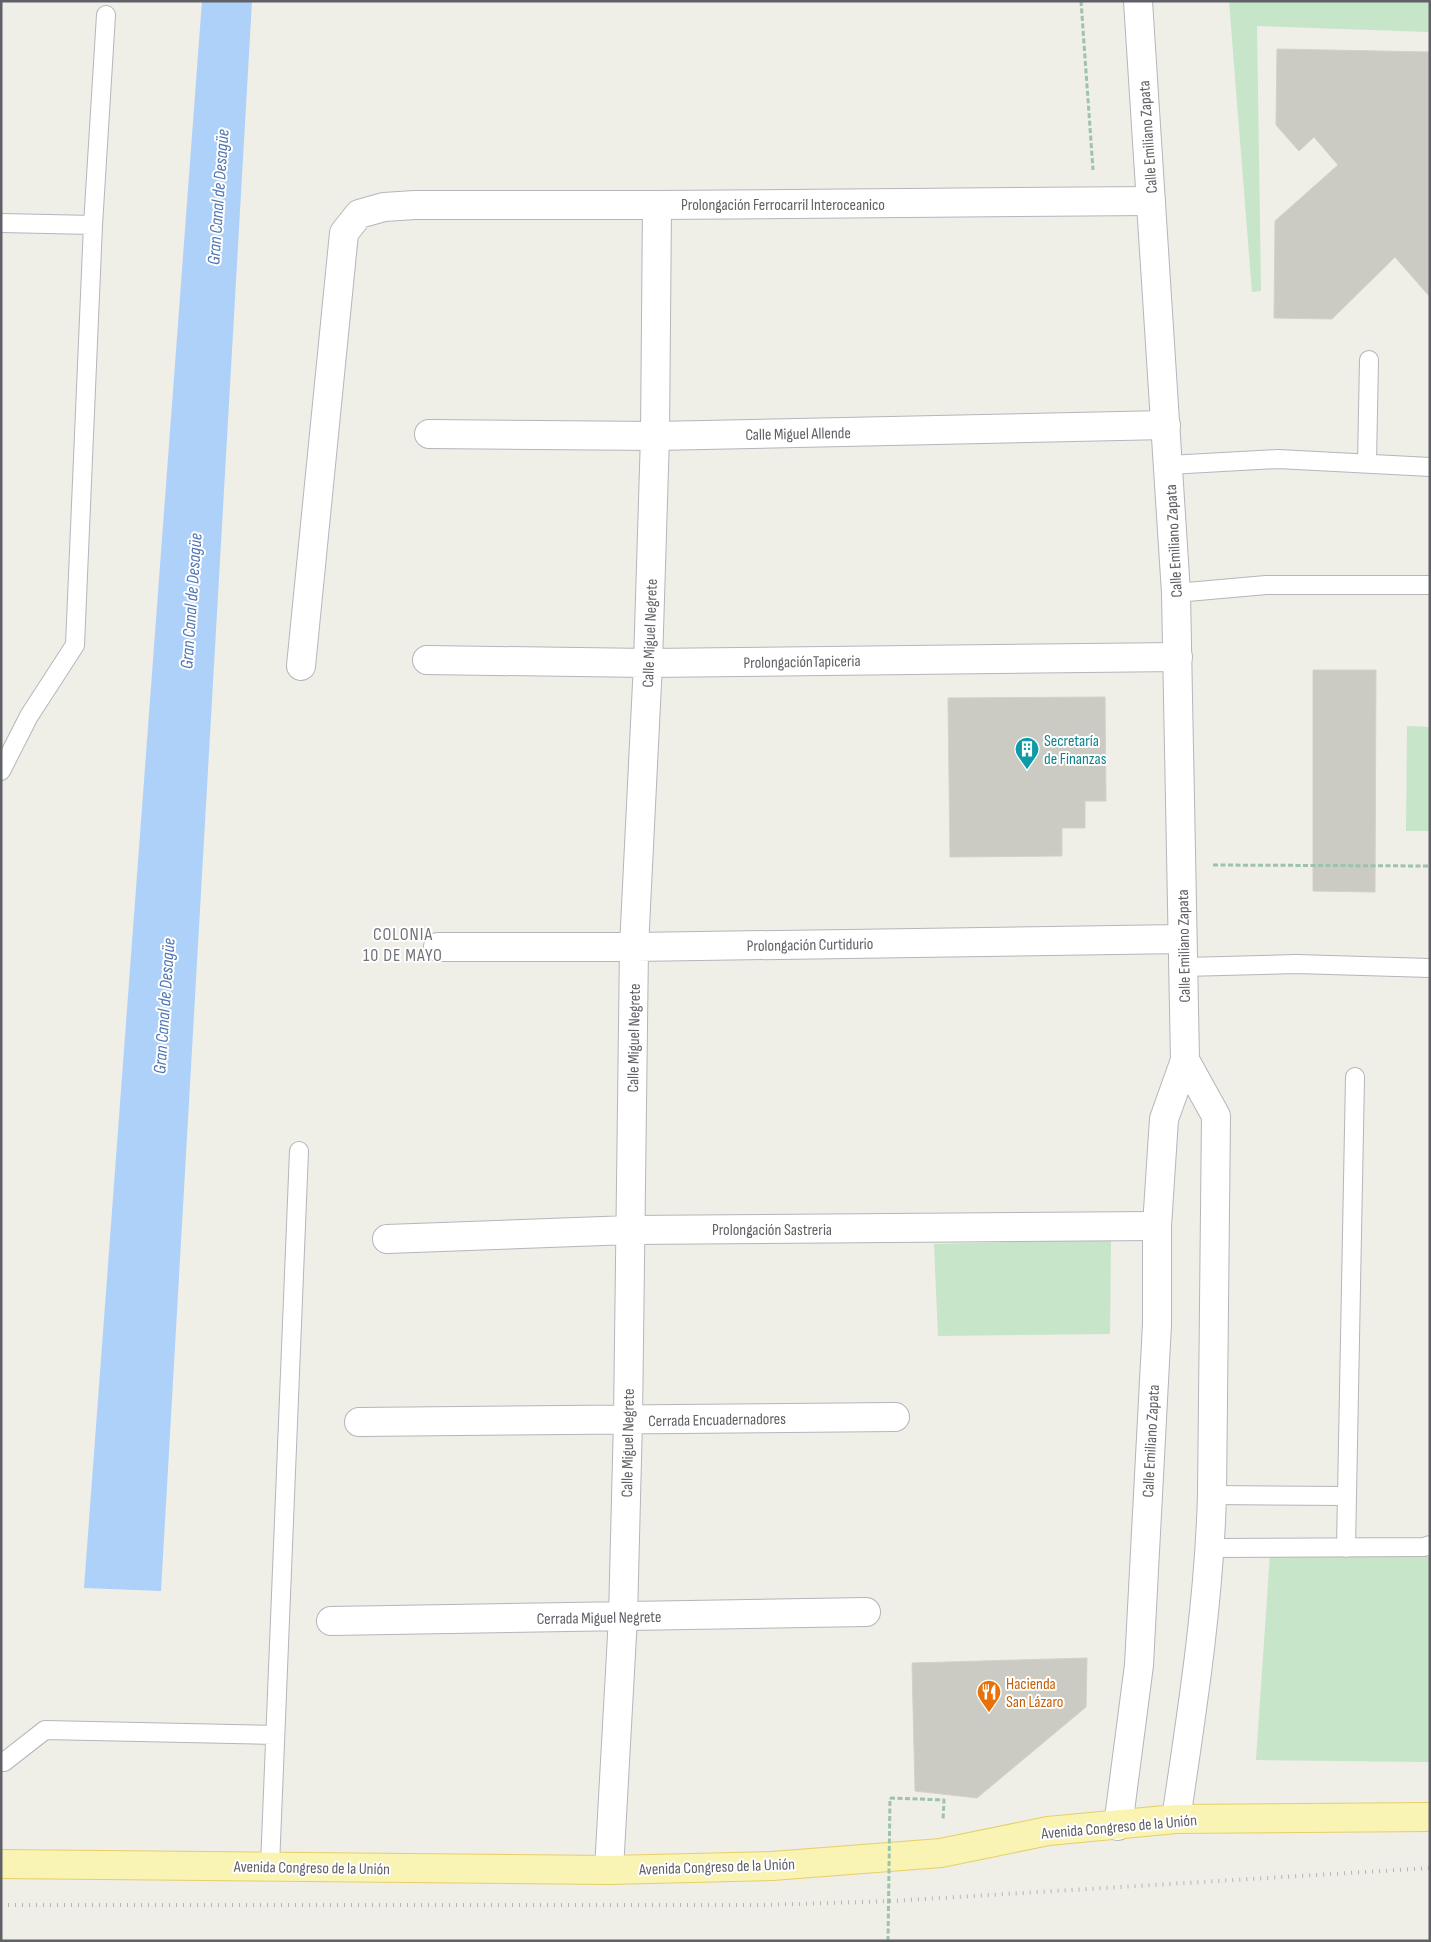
<svg xmlns="http://www.w3.org/2000/svg" width="1431" height="1942" viewBox="0 0 1431 1942" font-family="'Sofia Sans Condensed',sans-serif">
	<style>
		.green { fill: #c6e5c9 }
		.water { fill: #aed1f9 }
		.building { fill: #cbcac3; stroke: #d4d1c6 }
		.lines { fill: none; stroke-linecap: round; stroke-linejoin: round }
		.service-casing { stroke: #b4b6ba; stroke-width: 20 }
		.minor-casing { stroke: #b4b6ba; stroke-width: 30 }
		.tertiary-casing { stroke: #b4b6ba; stroke-width: 30 }
		.primary-casing { stroke: #e7cf69; stroke-width: 30 }
		.path { stroke: #9ec3ac; stroke-width: 3; stroke-dasharray: 5 2.5; stroke-linecap: butt }
		.service { stroke: #fff; stroke-width: 18 }
		.minor { stroke: #fff; stroke-width: 28 }
		.tertiary { stroke: #fff; stroke-width: 28 }
		.primary { stroke: #f9f4b3; stroke-width: 28 }
		.rail { stroke: #b5b5b6; stroke-width: 4; stroke-dasharray: 1 6; stroke-linecap: butt }
		.path-bridge { stroke: #9ec3ac; stroke-width: 3; stroke-dasharray: 5 2.5; stroke-linecap: butt }
		.labels { text-anchor: middle; stroke-width: 4; stroke-linejoin: round; paint-order: stroke }
		.street-label { font-size: 16px; fill: #5f6166; stroke: #fff }
		.culture-label { font-size: 16px; fill: #0d838f; stroke: #fff; text-anchor: start }
		.food-label { font-size: 16px; fill: #c56008; stroke: #fff; text-anchor: start }
		.water-label { font-size: 18px; font-style: italic; fill: #4e76b2; stroke: #fff }
		.neighbourhood-label { font-size: 18px; letter-spacing: 1px; fill: #707378; stroke: #fff }
	</style>
	<rect width="100%" height="100%" fill="#efeee7"/>
	<path class="green" d="M1229,1H1430V32L1257,26L1261,291L1252,292Z
		M1407,726L1430,727V831H1406Z
		M1111,1239L1110,1334L938,1336L934,1244Z
		M1270,1554L1430,1557V1762L1256,1760Z"/>
	<path class="water" d="M202,1H252L161,1591L84,1588Z"/>
	<path class="building" d="M1277,49L1430,52V297L1395,257L1332,319L1274,318L1275,221L1338,165L1314,137L1299,151L1276,125Z
		M1313,670H1376L1375,892L1313,891Z
		M1105,697L1106,801H1085V828H1062V856L950,857L948,698Z
		M1087,1658L1086,1707L977,1798L915,1791L912,1663Z"/>
	<g class="lines">
		<defs>
			<path id="service" d="M1,223L93,225L75,645L29,716L1,771
				M93,225L106,15
				M1367,463L1369,360
				M1169,465L1278,459L1430,467
				M1176,593L1266,585H1430
				M1183,967L1296,964L1430,968
				M1212,1495L1346,1496
				M1210,1548L1424,1547L1430,1545
				M1346,1548L1355,1077
				M1,1762H4L45,1730L275,1735
				M270,1866L299,1151"/>
			<path id="minor" d="M429,434L655,436L1166,425
				M427,660L648,663L1178,657
				M301,666L344,233L359,214L384,207L415,205H657L1151,201
				M438,947H634L1182,939
				M387,1239L630,1230L1157,1226
				M359,1422L895,1417
				M331,1621L866,1612
				M609,1870L623,1617L628,1420L634,947L648,663L655,436L657,205"/>
			<path id="tertiary" d="M1176,1819C1192,1711 1209,1604 1212,1495L1216,1116L1185,1060
				M1118,1826L1139,1665L1157,1324V1226L1164,1119L1185,1060L1176,593L1138,1"/>
			<path id="primary" d="M1,1864L609,1870L772,1866L941,1853L1048,1831L1176,1819L1430,1817"/>
		</defs>
		<use href="#service" class="service-casing"/>
		<use href="#minor" class="minor-casing"/>
		<use href="#tertiary" class="tertiary-casing"/>
		<use href="#primary" class="primary-casing"/>
		<path class="path" d="M1081,1L1093,170
			M1213,865L1430,866
			M890,1798L944,1800L943,1820"/>
		<use href="#service" class="service"/>
		<use href="#minor" class="minor"/>
		<use href="#tertiary" class="tertiary"/>
		<use href="#primary" class="primary"/>
		<path class="rail" d="M1,1905H765L892,1901L1430,1868"/>
		<path class="path-bridge" d="M888,1941L890,1798"/>
	</g>
	<defs>
		<symbol id="building-pin" viewBox="-11 -11 22 30"><path d="M0 17L-7.5 6A9.5 9.5 0 1 1 7.5 6Z" fill="#0f9aa8" stroke="#fff"/><path d="M-4-6H4V6H1V3H-1V6H-4ZM-2.5-4.3h1.7v1.8h-1.7ZM.8-4.3h1.7v1.8H.8ZM-2.5-1h1.7V.8h-1.7ZM.8-1h1.7V.8H.8Z" fill="#fff"/></symbol>
		<symbol id="restaurant-pin" viewBox="-11 -11 22 30"><path d="M0 17L-7.5 6A9.5 9.5 0 1 1 7.5 6Z" fill="#e8710a" stroke="#fff"/><path d="M-5-6h1v4h1v-4h1v4h1v-4h1v5L-1.5 .5V6h-2V.5L-5-1ZM5-6V6H3V1.5H1.5Q1.5-4 5-6Z" fill="#fff"/></symbol>
	</defs>
	<g fill-rule="evenodd">
		<use href="#building-pin" x="1013" y="735" width="28" height="38"/>
		<use href="#restaurant-pin" x="975" y="1678" width="28" height="38"/>
	</g>
	<g class="labels">
		<g class="street-label">
			<text transform="translate(1147 137) rotate(-94)" y="6">Calle Emiliano Zapata</text>
			<text x="783" y="210">Prolongación Ferrocarril Interoceanico</text>
			<text transform="translate(798 433) rotate(-1)" y="6">Calle Miguel Allende</text>
			<text transform="translate(1173 541) rotate(-93)" y="6">Calle Emiliano Zapata</text>
			<text transform="translate(649 633) rotate(-88)" y="6">Calle Miguel Negrete</text>
			<text transform="translate(802 661) rotate(-1)" y="6">ProlongaciónTapiceria</text>
			<text transform="translate(810 944) rotate(-1)" y="6">Prolongación Curtidurio</text>
			<text transform="translate(1183 946) rotate(-91)" y="6">Calle Emiliano Zapata</text>
			<text transform="translate(633 1038) rotate(-89)" y="6">Calle Miguel Negrete</text>
			<text x="772" y="1235">Prolongación Sastreria</text>
			<text transform="translate(717 1419) rotate(-1)" y="6">Cerrada Encuadernadores</text>
			<text transform="translate(1150 1441) rotate(-87)" y="6">Calle Emiliano Zapata</text>
			<text transform="translate(627 1443) rotate(-89)" y="6">Calle Miguel Negrete</text>
			<text transform="translate(599 1617) rotate(-1)" y="6">Cerrada Miguel Negrete</text>
			<text transform="translate(1119 1826) rotate(-5)" y="6">Avenida Congreso de la Unión</text>
			<text transform="translate(717 1866) rotate(-2)" y="6">Avenida Congreso de la Unión</text>
			<text transform="translate(312 1867) rotate(1)" y="6">Avenida Congreso de la Unión</text>
		</g>
		<g class="culture-label">
			<text x="1044" y="746">Secretaría<tspan x="1044" dy="18">de Finanzas</tspan></text>
		</g>
		<g class="food-label">
			<text x="1006" y="1689">Hacienda<tspan x="1006" dy="18">San Lázaro</tspan></text>
		</g>
		<g class="water-label">
			<text transform="translate(218 197) rotate(-86)" y="6">Gran Canal de Desagüe</text>
			<text transform="translate(191 601) rotate(-86)" y="6">Gran Canal de Desagüe</text>
			<text transform="translate(164 1006) rotate(-86)" y="6">Gran Canal de Desagüe</text>
		</g>
		<g class="neighbourhood-label">
			<text x="403" y="940">COLONIA<tspan x="403" dy="21">10 DE MAYO</tspan></text>
		</g>
	</g>
	<rect width="1431" height="1942" fill="none" stroke="#5f6166" stroke-width="5"/>
</svg>
